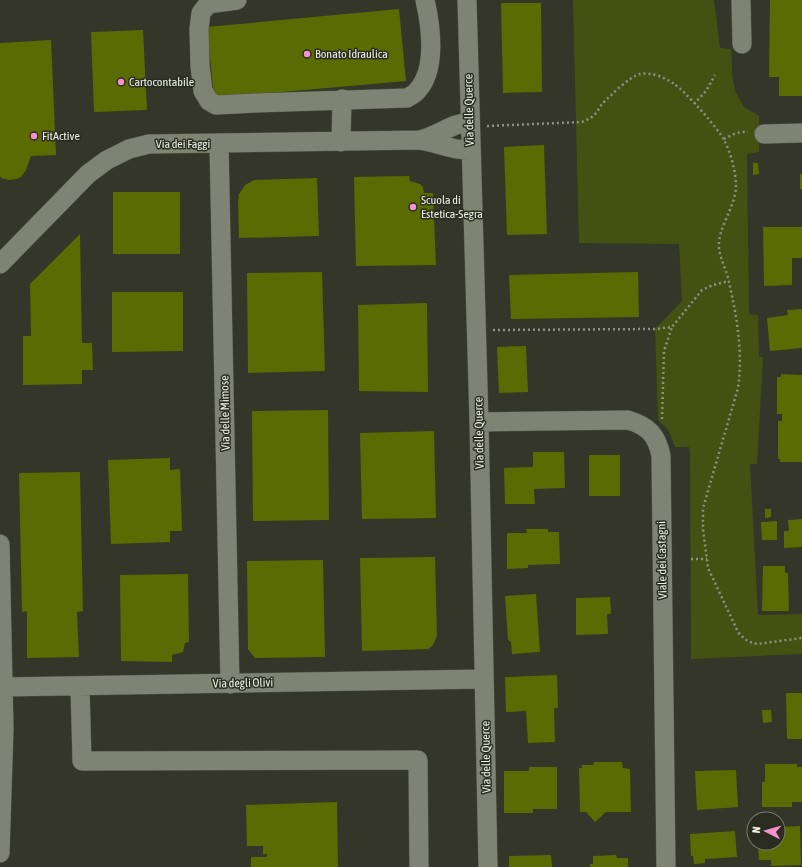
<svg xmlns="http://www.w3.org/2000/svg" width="802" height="867" viewBox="0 0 802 867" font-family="'Asap Condensed',sans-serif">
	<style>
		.green { fill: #455113 }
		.building { fill: #5b6b03 }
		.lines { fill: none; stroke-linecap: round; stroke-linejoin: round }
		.minor-casing { stroke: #4e5145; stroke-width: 20 }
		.path { stroke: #8e9186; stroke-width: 2.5; stroke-dasharray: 2 3; stroke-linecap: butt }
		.minor { stroke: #7e8373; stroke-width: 19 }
		.poi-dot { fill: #f690d0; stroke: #292c1f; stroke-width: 1.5 }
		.labels { text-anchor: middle; stroke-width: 3; stroke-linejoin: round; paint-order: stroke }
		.poi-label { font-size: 12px; fill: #eff2e9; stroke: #292c1f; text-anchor: start }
		.street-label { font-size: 12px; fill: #eff2e9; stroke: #292c1f }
	</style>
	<rect width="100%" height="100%" fill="#333628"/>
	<path class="green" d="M573,0H714L720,48L731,49L732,63V75L735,91L744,107L759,116V152L747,154L749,314L758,315L759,357H763L757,464H750L758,615L802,614V654L691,659L690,451L689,447H675L669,431L658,420L655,329L682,301L679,244L579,243Z"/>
	<path class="building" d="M770,0H802V96H779V77H769Z
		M501,3H541L542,92L503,93Z
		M399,9L406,81L214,98L207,27Z
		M143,30L147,110L94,112L91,32Z
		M51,40L56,155L31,156L26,170L21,177L16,179L9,180L1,178L0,176V43Z
		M544,145L547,234L507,235L504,147Z
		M753,163H758L759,174L753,175Z
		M800,174H802V189H800Z
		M409,176L410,181L420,184L423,187L424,193H433L436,265L356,266L354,177Z
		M317,178L319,236L239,238L238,202L239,194L245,185L254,180Z
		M113,192H180V254H113Z
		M763,227H802V258H792V285L764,286Z
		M80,234L82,343H92L93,370H82V384L23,385V336H31L30,284Z
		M322,272L325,371L248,373L247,273Z
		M638,272L639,317L511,319L509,275Z
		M112,292H183V351L112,352Z
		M427,303L428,392L359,391L358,305Z
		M802,309V348L770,351L767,318L788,315L787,310Z
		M526,346L528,392L499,393L497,347Z
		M781,374L802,375V462H780V459H778V421H782V414H777V377H781Z
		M328,410L329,520L253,521L252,411Z
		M434,431L436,518L362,519L360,433Z
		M533,452H564L565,488L534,489L535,504H505L504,468L533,467Z
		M589,455H620V496H589Z
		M170,458V470L180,469L182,531H170V542L111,544L108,460Z
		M80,472L83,611L77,612L79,657L27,658V611L22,612L19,473Z
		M765,509H771V517L765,518Z
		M802,519V547L784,548V531H789L788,520Z
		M777,521V540H762L761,522Z
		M526,529H548V532H559L560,564L528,565V568L507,569V533H527Z
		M435,557L437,636L433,645L428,649L362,651L360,558Z
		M323,560L325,657L255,658L248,649L247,561Z
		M763,566H785V573H788L789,611H762Z
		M188,574L189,642L185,643L183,652L172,655V662L121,661L120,575Z
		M536,594L540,652L512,654L511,642L508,640L505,596Z
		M610,597L611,614H607L608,634L576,635V598Z
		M557,675L558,708H554L555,742L528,743L526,711L506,712L505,677Z
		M786,693H802V739H787Z
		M762,710H771L772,722L763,723Z
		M594,762H622L623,768L630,769L631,812H606L595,822L586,812H580L579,768H582V765H593Z
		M765,764H797V767H802V802H792V807H762V782H765Z
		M529,767H557V809H533V813H504V771H529Z
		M736,770L738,807L697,810L695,771Z
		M337,802L338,867H251V857H267V854H263V846H247L246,805Z
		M800,826L801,865L771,866V860H759L758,847H757V843H778V827Z
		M735,831L737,857L705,859V863L694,864L693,856H691L690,834Z
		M551,855L552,867H509V856Z
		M616,855L617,858H628V867H590V864H593V856Z"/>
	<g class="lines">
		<defs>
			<path id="minor" d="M237,0L208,4L201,13L199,29L200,66L203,91L209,101L216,105L256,103L407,98C410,96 415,94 417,91C437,70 431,26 425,0
				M467,0L479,422L488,867
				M741,0L742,44
				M764,134L802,133
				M419,140C437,137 451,123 470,122
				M341,142L342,99
				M219,143L230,684
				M0,264L88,174L107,160L129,149L149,144L419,140C436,142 453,151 470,150
				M479,422L628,420C648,426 657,435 661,456L666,867
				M0,544L4,729L0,853
				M3,687L484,679
				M80,687L82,761L418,760L419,867"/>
		</defs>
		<use href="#minor" class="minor-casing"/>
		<path class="path" d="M694,104L706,91L715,75
			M487,126L582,122C586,120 590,119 593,116C597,113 599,108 602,104C609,97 630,76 640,74C651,72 665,77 674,84C684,90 719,129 724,140C731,153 736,172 736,187C735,208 717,229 719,248C720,259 727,271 729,282C737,318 743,351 738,388L703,508V529L708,568L738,632C744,639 748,642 757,644L802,638
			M724,139C731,135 740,131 748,132
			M493,330L655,329L672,327L702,290L713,285L729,281
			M662,419L664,351L672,327
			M691,559H707"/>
		<use href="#minor" class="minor"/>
	</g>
	<g class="poi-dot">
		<circle cx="307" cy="54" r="4"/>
		<circle cx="121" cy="82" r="4"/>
		<circle cx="34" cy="136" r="4"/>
		<circle cx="413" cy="207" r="4"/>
	</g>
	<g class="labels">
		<g class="poi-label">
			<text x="315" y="58">Bonato Idraulica</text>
			<text x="129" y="86">Cartocontabile</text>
			<text x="42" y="140">FitActive</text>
			<text x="421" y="204">Scuola di<tspan x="421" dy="14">Estetica-Segra</tspan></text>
		</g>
		<g class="street-label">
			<text transform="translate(469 110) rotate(-91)" y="4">Via delle Querce</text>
			<text x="183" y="148">Via dei Faggi</text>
			<text transform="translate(225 413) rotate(-91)" y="4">Via delle Mimose</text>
			<text transform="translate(479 433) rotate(-91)" y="4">Via delle Querce</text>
			<text transform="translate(662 560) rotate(-91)" y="4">Viale dei Castagni</text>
			<text transform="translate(243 683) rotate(-1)" y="4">Via degli Olivi</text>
			<text transform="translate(486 757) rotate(-91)" y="4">Via delle Querce</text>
		</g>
	</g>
	<g transform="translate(766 831) rotate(276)"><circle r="19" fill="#292c1f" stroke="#787b70"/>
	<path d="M0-3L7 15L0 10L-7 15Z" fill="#f690d0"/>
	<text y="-6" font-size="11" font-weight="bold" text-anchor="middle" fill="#eff2e9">N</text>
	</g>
</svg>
